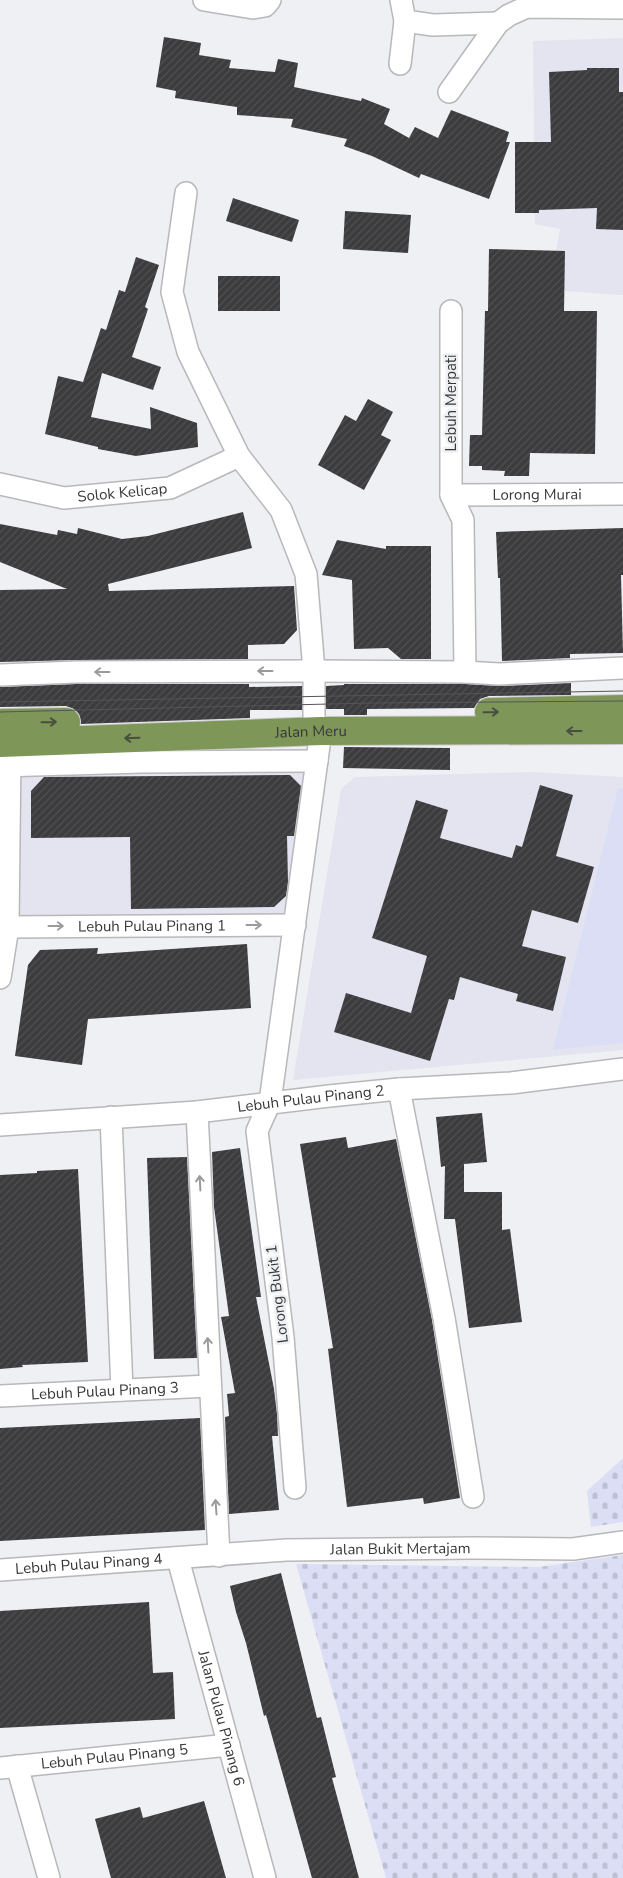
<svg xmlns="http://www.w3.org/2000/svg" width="623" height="1878" viewBox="0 0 623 1878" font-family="'Nunito Sans',sans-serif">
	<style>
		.built { fill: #e3e4ef }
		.cemetery { fill: url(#cemetery-stones) }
		.garden { fill: #dcdef6 }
		.building { fill: url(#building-hatch) }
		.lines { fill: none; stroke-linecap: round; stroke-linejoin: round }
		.minor-casing { stroke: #b8b8bb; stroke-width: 24 }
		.highway-casing { stroke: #cbcbcb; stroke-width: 30 }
		.minor { stroke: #fff; stroke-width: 21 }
		.highway { stroke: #7e9759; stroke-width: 28 }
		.tram { stroke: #545556; stroke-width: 1 }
		.oneway { stroke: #9b9b9c }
		.oneway2 { stroke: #494f40 }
		.labels { text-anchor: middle; stroke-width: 5; stroke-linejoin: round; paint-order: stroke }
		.street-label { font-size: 15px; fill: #373738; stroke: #eff0f3 }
	</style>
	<defs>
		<pattern id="cemetery-stones" width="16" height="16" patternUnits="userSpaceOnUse" patternTransform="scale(1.25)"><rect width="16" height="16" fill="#dcdef6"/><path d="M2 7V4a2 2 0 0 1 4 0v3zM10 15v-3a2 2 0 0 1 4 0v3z" fill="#bdbfd4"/></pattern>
		<pattern id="building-hatch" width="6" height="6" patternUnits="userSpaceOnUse" patternTransform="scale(1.25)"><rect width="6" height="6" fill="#3c3c3f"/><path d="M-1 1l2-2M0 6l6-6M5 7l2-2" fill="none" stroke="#505053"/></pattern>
	</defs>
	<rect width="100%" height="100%" fill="#eff0f3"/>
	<path class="built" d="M623,38V295L549,290L560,229L535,224L533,41Z
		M310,768L288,919L0,922V773Z
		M531,772L623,777V1050L293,1080L341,789L355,777Z"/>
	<path class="cemetery" d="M623,1458V1522L591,1527L587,1491Z
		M623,1555V1878H386L296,1564L539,1567Z"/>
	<path class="garden" d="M618,788L623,789V1043L553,1050Z"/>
	<path class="building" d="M164,37L201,43L199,55L231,60L229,68L275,72L278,59L298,63L294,87L361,101L362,98L390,109L384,124L409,138L415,127L438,138L451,110L509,132L506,142H510L489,199L421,174L419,178L372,156L344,146L347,139L291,127L293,119L237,115V107L175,98L176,91L156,87Z
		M587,68H619V92H623V230L596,229L597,208L539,210V213H515V142H551L549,72L587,70Z
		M233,198L299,220L292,242L226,221Z
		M345,211L411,215L408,253L343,249Z
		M489,249L565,251L564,311H597L595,454L530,453L529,476H504L505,471L482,470V466H469L470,435H482L485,311H488Z
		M136,257L159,265L145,307L148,309L132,357L161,367L153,390L102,373L91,417L151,429L150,407L197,423L198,447L136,456L98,449V447L45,434L58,376L83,382L101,328L106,330L119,290L125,292Z
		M218,276H280V311H218Z
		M368,399L393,412L381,435L391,440L364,490L318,465L345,415L356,421Z
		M243,512L252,548L108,584L109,591L294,586L297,630L284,644L248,645V659L76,660L0,662V590L67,589L0,562V524L57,535L58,530L77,534L78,528L122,539L148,536Z
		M623,528V575H621L623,653L570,654V658L502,661L500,578H498L496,532Z
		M337,540L386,549V546H431V659H401L388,648L354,649L352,580L322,575Z
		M571,683V695L489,696L480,699L474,708L367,709V715H344V709H326V686L344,685V684H465L500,686Z
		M76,684H249V687L302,686V710H250V718L81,724L79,714L74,709L66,706L0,707V687Z
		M344,747L450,748V770L343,768Z
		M290,775L301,786L294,836H287L288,882L286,896L274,907L131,909L130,837L31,838V791L44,777Z
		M540,785L573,795L556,856L594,867L578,923L532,910L522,946L566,957L553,1011L516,1001L518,994L460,977L454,1000L449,999L430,1061L334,1032L346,993L411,1013L427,956L372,938L416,800L448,810L440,838L512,858L516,845L522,847Z
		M247,944L251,1008L88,1019L82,1065L15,1056L28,965L40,950L98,948L97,954Z
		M482,1113L487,1162L464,1164V1192H502V1230L510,1229L522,1322L469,1328L455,1219H444L445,1166L441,1167L436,1117Z
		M346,1137L348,1148L396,1139L432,1320L460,1498L424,1504L423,1498L347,1507L328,1349L333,1348L300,1144Z
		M240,1148L261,1297H256L274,1389L277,1414L278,1436H272L279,1510L229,1514L225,1417L229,1416L227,1394L235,1393L221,1317L229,1316L214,1207L212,1152Z
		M187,1157L197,1358L154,1359L147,1158Z
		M78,1169L88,1362L22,1365L23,1367L0,1369V1175L37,1173V1171Z
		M200,1418L205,1530L0,1541V1428Z
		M281,1573L317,1718L321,1717L336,1777L332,1778L359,1878H312L266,1715L264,1716L246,1643L236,1612L230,1586Z
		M149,1602L153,1673L173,1672L175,1719L0,1728V1611Z
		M204,1801L226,1878H111L95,1819L140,1807L143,1818Z"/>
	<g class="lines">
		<defs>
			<g id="minor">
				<path d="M204,0L253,8L265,6L270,0"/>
				<path d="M401,0L405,21L433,25L498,23"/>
				<path d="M400,64L405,21"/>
				<path d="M449,92L498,23L509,15L527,7L623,8"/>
				<path d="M186,193L172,292L188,352L239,456L281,510L306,574L314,671V716"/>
				<path d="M451,311V495L463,520L465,672"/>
				<path id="s1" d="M0,484L64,498L170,488L239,456"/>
				<path id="s2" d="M451,495L623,494"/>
				<path d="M0,675L76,672L314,671L465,672L499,674L623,668"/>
				<path d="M0,766L142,762L317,761"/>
				<path id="s3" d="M8,927L295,925"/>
				<path d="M0,978L8,927L10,752"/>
				<path d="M399,1089L444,1318L473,1497"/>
				<path d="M197,1112L219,1556"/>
				<path d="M111,1117L122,1390"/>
				<path id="s4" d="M0,1125L197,1112L329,1096L399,1089L511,1083L623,1069"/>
				<path id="s5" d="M0,1396L209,1386"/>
				<path d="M295,1488L283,1337L257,1131L270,1102L321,731"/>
				<path id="s6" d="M178,1559L265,1878"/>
				<path id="s7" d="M0,1570L286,1550L473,1548L573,1549L623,1542"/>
				<path d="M17,1766L49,1878"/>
				<path id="s8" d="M0,1768L229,1745"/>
			</g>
			<g id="highway">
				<path d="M489,712L623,709"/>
				<path d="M0,723L66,722"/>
				<path id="s9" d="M0,743L321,731L623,730"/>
			</g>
		</defs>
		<use href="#minor" class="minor-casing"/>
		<use href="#highway" class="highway-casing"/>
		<use href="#minor" class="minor"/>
		<use href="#highway" class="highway"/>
		<path class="tram" d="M0,702L623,691
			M0,712L371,703L623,701"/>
	</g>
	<defs><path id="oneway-shaft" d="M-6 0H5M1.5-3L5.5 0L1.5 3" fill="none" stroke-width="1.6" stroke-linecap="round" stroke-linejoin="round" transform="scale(1.25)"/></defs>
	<g class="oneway">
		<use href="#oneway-shaft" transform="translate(265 671) rotate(180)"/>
		<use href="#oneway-shaft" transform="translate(102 672) rotate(180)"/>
		<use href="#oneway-shaft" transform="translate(254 925)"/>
		<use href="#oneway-shaft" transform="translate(56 926)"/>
		<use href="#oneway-shaft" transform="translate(200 1183) rotate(-93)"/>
		<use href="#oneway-shaft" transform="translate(208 1345) rotate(-93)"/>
		<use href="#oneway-shaft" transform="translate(216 1507) rotate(-94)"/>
	</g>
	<g class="oneway2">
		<use href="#oneway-shaft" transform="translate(491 712) rotate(-1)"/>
		<use href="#oneway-shaft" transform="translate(49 722) rotate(-1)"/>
		<use href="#oneway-shaft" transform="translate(574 731) rotate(180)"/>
		<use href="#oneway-shaft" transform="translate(132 738) rotate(178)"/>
	</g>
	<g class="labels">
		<g class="street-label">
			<text transform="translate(451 403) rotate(-90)" y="5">Lebuh Merpati</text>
			<text dy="5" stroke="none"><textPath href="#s1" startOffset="124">Solok Kelicap</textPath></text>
			<text dy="5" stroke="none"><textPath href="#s2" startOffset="86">Lorong Murai</textPath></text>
			<text dy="5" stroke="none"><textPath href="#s9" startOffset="311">Jalan Meru</textPath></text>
			<text dy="5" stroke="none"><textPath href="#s3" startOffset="144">Lebuh Pulau Pinang 1</textPath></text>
			<text dy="5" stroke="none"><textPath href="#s4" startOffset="312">Lebuh Pulau Pinang 2</textPath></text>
			<text transform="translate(277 1294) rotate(-97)" y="5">Lorong Bukit 1</text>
			<text dy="5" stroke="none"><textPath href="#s5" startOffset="105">Lebuh Pulau Pinang 3</textPath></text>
			<text dy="5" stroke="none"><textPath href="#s7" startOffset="401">Jalan Bukit Mertajam</textPath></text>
			<text dy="5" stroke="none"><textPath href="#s7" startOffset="89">Lebuh Pulau Pinang 4</textPath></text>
			<text dy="5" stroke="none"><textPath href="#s6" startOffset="165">Jalan Pulau Pinang 6</textPath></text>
			<text dy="5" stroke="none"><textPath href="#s8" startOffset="115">Lebuh Pulau Pinang 5</textPath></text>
		</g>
	</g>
</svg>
